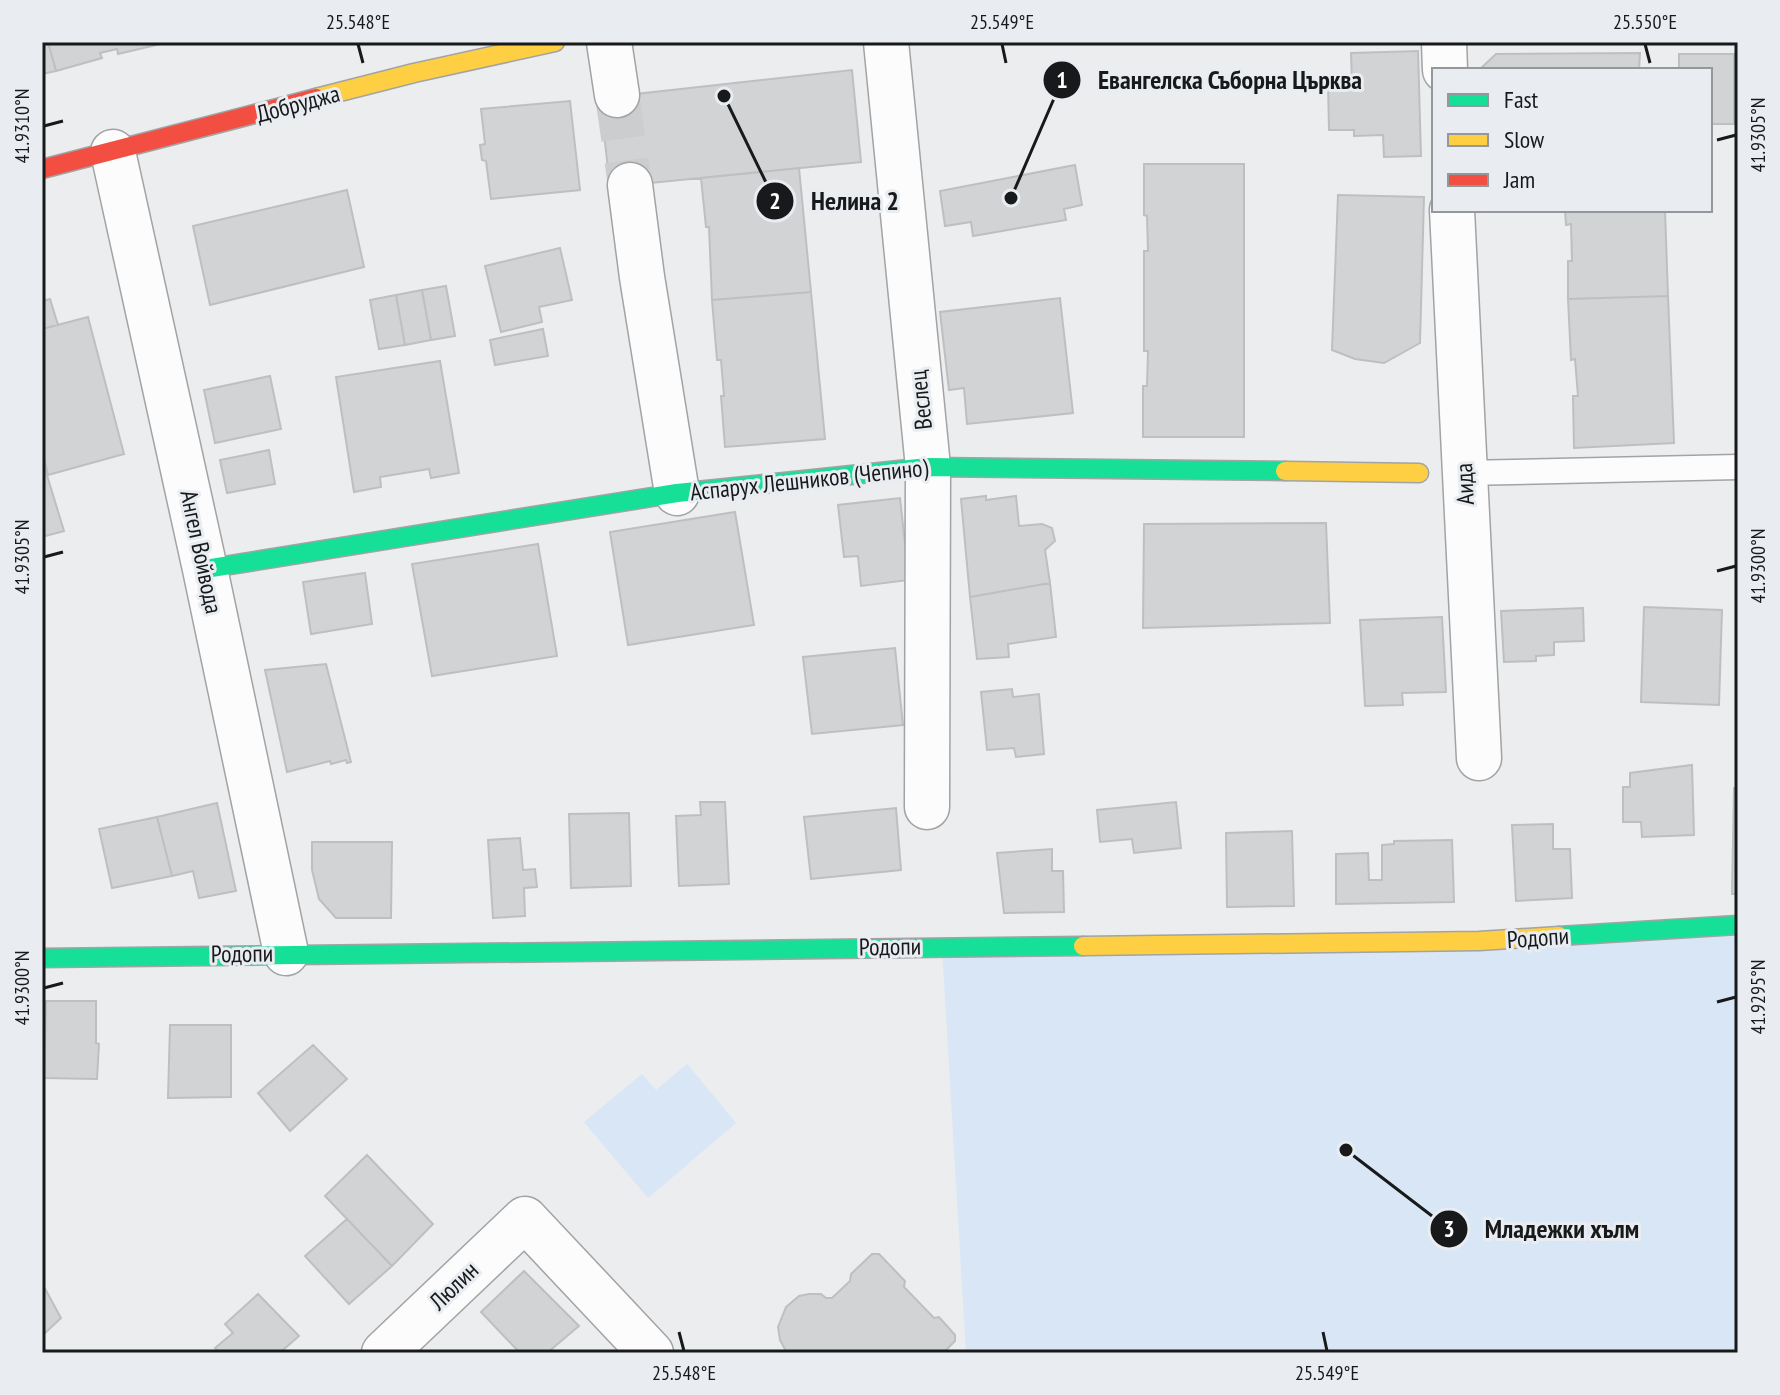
<svg xmlns="http://www.w3.org/2000/svg" width="1780" height="1395" viewBox="0 0 1780 1395" font-family="'PT Sans Narrow',sans-serif">
	<style>
		.green { fill: #d8e6f6 }
		.building { fill: #d2d3d5; stroke: #bebfc1; stroke-width: 2 }
		.lines { fill: none; stroke-linecap: round; stroke-linejoin: round }
		.street-tunnel { stroke: #cbcdcf; stroke-width: 44; stroke-dasharray: 44 22; stroke-linecap: butt }
		.lane-casing { stroke: #a1a3a5; stroke-width: 27 }
		.street-casing { stroke: #a1a3a5; stroke-width: 47 }
		.fast-casing { stroke: #a1a3a5; stroke-width: 21 }
		.slow-casing { stroke: #a1a3a5; stroke-width: 21 }
		.jam-casing { stroke: #a1a3a5; stroke-width: 21 }
		.lane { stroke: #fcfcfd; stroke-width: 24 }
		.street { stroke: #fcfcfd; stroke-width: 44 }
		.fast { stroke: #16e098; stroke-width: 18 }
		.slow { stroke: #ffcf43; stroke-width: 18 }
		.jam { stroke: #f24e42; stroke-width: 18 }
		.ticks { fill: none; stroke: #17191a; stroke-width: 3 }
		.labels { text-anchor: middle; stroke-width: 6; stroke-linejoin: round; paint-order: stroke }
		.street-label { font-size: 24px; fill: #17191a; stroke: #e9edf1 }
		.leader { fill: none; stroke: #17191a; stroke-width: 3 }
		.callout-dot { fill: #17191a; stroke: #e9edf1; stroke-width: 3 }
		.mark-label { font-size: 24px; text-anchor: middle; font-weight: bold; fill: #fff }
		.callout-label { font-size: 26px; text-anchor: middle; font-weight: bold; fill: #17191a; stroke: #e9edf1; stroke-width: 6; stroke-linejoin: round; paint-order: stroke }
		.neatline { fill: none; stroke: #17191a; stroke-width: 3 }
		.ticks-label { font-size: 20px; text-anchor: middle; fill: #17191a }
	</style>
	<rect width="100%" height="100%" fill="#ebedef"/>
	<path class="green" d="M1738,926V1353H966L942,947Z
		M687,1064L736,1123L648,1198L584,1122L642,1074L656,1090Z"/>
	<path class="building" d="M42,42H48L56,71L42,74Z
		M48,42H164L165,43L118,54L117,49L100,53L102,58L56,71Z
		M1418,51L1421,156L1384,157L1383,135L1354,136V130H1329L1328,82H1352L1351,53Z
		M1640,53L1639,70H1479L1496,54Z
		M1679,54H1734V124H1710V70H1679Z
		M852,70L861,162L610,187L600,98Z
		M570,101L580,190L491,199L486,161L482,160L480,145L485,144L481,109Z
		M1144,164H1244V437H1143V386H1147L1148,351H1144V251H1148L1147,216L1144,215Z
		M1075,165L1082,205L1064,209L1066,220L973,236L971,222L945,226L940,191Z
		M799,168L811,292L712,300L709,227H706L701,178Z
		M347,190L364,267L210,305L193,226Z
		M1338,195L1424,197L1420,343L1384,363L1355,359L1332,350Z
		M1565,210H1665L1668,296L1568,299V261H1572L1571,224L1566,225Z
		M560,248L572,300L539,307L542,322L501,332L485,266Z
		M446,286L455,336L431,340L422,290Z
		M422,290L431,340L405,345L396,295Z
		M811,292L825,439L725,447L721,396H724L721,360H717L712,300Z
		M396,295L405,345L379,349L370,300Z
		M1668,296L1674,443L1574,448L1573,396H1578L1575,359L1571,360L1568,299Z
		M1060,298L1073,413L967,424L964,388L949,390L940,312Z
		M50,299L58,325L42,329V301Z
		M88,317L124,454L48,475L42,450V329Z
		M543,329L548,356L495,365L490,340Z
		M440,361L459,473L431,478L429,469L380,477L381,487L354,492L336,377Z
		M270,376L281,429L215,443L204,390Z
		M269,450L275,484L227,493L220,460Z
		M42,459L64,531L42,537Z
		M986,496V500L1016,496L1019,526L1042,524L1052,528L1055,541L1045,550L1050,583L970,597L961,499Z
		M900,498L909,580L861,586L858,556L844,557L838,505Z
		M735,512L754,625L628,645L610,532Z
		M1326,523L1330,623L1143,628L1144,524Z
		M538,544L557,656L432,676L412,564Z
		M365,573L372,624L311,634L303,582Z
		M1050,583L1056,637L1008,644L1009,657L977,659L970,597Z
		M1644,607L1722,610L1719,705L1641,702Z
		M1583,608L1584,641L1554,642V655L1536,656V661L1504,662L1501,611Z
		M1442,617L1446,692L1402,693L1403,705L1365,706L1360,620Z
		M895,648L903,725L812,734L803,657Z
		M326,664L351,762L347,763L346,760L331,764L330,761L287,772L265,670Z
		M1012,689L1013,697L1039,694L1044,754L1016,757L1014,748L987,750L981,692Z
		M1692,765L1694,835L1642,837L1641,822H1623V787H1630V773Z
		M1734,788H1738V894H1732Z
		M700,802H725L729,884L679,886L676,816L701,815Z
		M1176,802L1181,848L1134,853L1132,839L1100,842L1097,810Z
		M217,803L236,891L199,898L193,871L172,876L157,817Z
		M896,808L901,870L811,879L804,817Z
		M629,813L631,886L571,888L569,814Z
		M157,817L172,876L112,888L99,829Z
		M1553,824V849H1570L1572,898L1516,901L1512,825Z
		M1292,831L1294,906L1227,907L1226,833Z
		M520,838L523,870L535,869L537,887L524,888L525,916L493,918L488,840Z
		M1452,840L1454,902L1336,904V854L1368,853L1369,880H1382V845L1394,844V841Z
		M312,842H392L391,918H336L319,899L312,870Z
		M1052,849V871H1063L1064,912L1004,913L997,853Z
		M42,1001H46L44,1078H42Z
		M46,1001H96V1043L99,1044L97,1079L44,1078Z
		M170,1025H231V1097L168,1098Z
		M313,1045L347,1079L290,1131L258,1093Z
		M367,1155L433,1224L392,1266L325,1196Z
		M347,1219L392,1266L349,1304L305,1256Z
		M872,1254H879L905,1281L904,1287L934,1318L939,1317L955,1335V1341L943,1353H787L780,1340L778,1327L786,1307L799,1296L809,1294H821L826,1298H832L850,1281L851,1274Z
		M524,1271L579,1326L547,1353H520L481,1312Z
		M42,1283L61,1318L42,1336Z
		M258,1294L299,1336L283,1350L286,1353H220L215,1348L233,1333L225,1324Z"/>
	<g class="lines">
		<path class="street-tunnel" d="M617,95L630,185"/>
		<defs>
			<path id="lane" d="M1464,473L1738,467"/>
			<path id="street" d="M609,42L617,95
				M886,42L928,467L927,807
				M1444,42L1445,70
				M113,152L205,569L286,953
				M630,185L642,277L677,493
				M1452,210L1479,758
				M384,1353L525,1219L651,1353"/>
			<path id="fast" d="M205,569L677,493L928,467L1285,471
				M1559,936L1738,925
				M42,958L1083,946"/>
			<path id="slow" d="M316,98L414,73L555,42
				M1285,471L1419,473
				M1083,946L1479,941L1559,936"/>
			<path id="jam" d="M42,169L316,98"/>
		</defs>
		<use href="#lane" class="lane-casing"/>
		<use href="#street" class="street-casing"/>
		<use href="#fast" class="fast-casing"/>
		<use href="#slow" class="slow-casing"/>
		<use href="#jam" class="jam-casing"/>
		<use href="#lane" class="lane"/>
		<use href="#street" class="street"/>
		<use href="#fast" class="fast"/>
		<use href="#slow" class="slow"/>
		<use href="#jam" class="jam"/>
	</g>
	<path class="ticks" d="M358,44L363,63M1002,44L1006,63M1645,44L1650,63M44,126L63,121M1717,140L1736,135M44,557L63,552M1717,571L1736,566M44,988L63,983M1717,1002L1736,997M679,1332L684,1351M1323,1332L1327,1351"/>
	<g class="labels">
		<g class="street-label">
			<text transform="translate(298 104) rotate(-15)" y="8">Добруджа</text>
			<text transform="translate(921 400) rotate(-96)" y="8">Веслец</text>
			<text transform="translate(809 480) rotate(-6)" y="8">Аспарух Лешников (Чепино)</text>
			<text transform="translate(1465 484) rotate(-93)" y="8">Аида</text>
			<text transform="translate(201 552) rotate(78)" y="8">Ангел Войвода</text>
			<text transform="translate(1538 938) rotate(-4)" y="8">Родопи</text>
			<text transform="translate(890 947) rotate(-1)" y="8">Родопи</text>
			<text transform="translate(242 954) rotate(-1)" y="8">Родопи</text>
			<text transform="translate(454 1286) rotate(-44)" y="8">Люлин</text>
		</g>
	</g>
	<path class="leader" d="M1011 198L1062 80M724 96L775 201M1346 1150L1449 1229"/>
	<g class="callout-dot">
		<circle cx="1011" cy="198" r="8"/>
		<circle cx="724" cy="96" r="8"/>
		<circle cx="1346" cy="1150" r="8"/>
		<circle cx="1062" cy="80" r="20"/>
		<circle cx="775" cy="201" r="20"/>
		<circle cx="1449" cy="1229" r="20"/>
	</g>
	<g class="mark-label">
		<text x="1062" y="88">1</text>
		<text x="775" y="209">2</text>
		<text x="1449" y="1237">3</text>
	</g>
	<g class="callout-label">
		<text x="1230" y="89">Евангелска Съборна Църква</text>
		<text x="855" y="210">Нелина 2</text>
		<text x="1562" y="1238">Младежки хълм</text>
	</g>
	<rect width="1780" height="1395" fill="none" stroke="#e9edf1" stroke-width="88"/>
	<rect x="1432" y="68" width="280" height="144" fill="#e9edf1" stroke="#95989b" stroke-width="2"/>
	<rect x="1448" y="94" width="40" height="12" fill="#16e098" stroke="#95989b" stroke-width="2"/>
	<text x="1504" y="108" font-size="24" fill="#17191a">Fast</text>
	<rect x="1448" y="134" width="40" height="12" fill="#ffcf43" stroke="#95989b" stroke-width="2"/>
	<text x="1504" y="148" font-size="24" fill="#17191a">Slow</text>
	<rect x="1448" y="174" width="40" height="12" fill="#f24e42" stroke="#95989b" stroke-width="2"/>
	<text x="1504" y="188" font-size="24" fill="#17191a">Jam</text>
	<rect x="44" y="44" width="1692" height="1307" class="neatline"/>
	<g class="ticks-label">
		<text x="358" y="29">25.548°E</text>
		<text x="1002" y="29">25.549°E</text>
		<text x="1645" y="29">25.550°E</text>
		<text transform="translate(22 126) rotate(-90)" y="7">41.9310°N</text>
		<text transform="translate(1758 135) rotate(-90)" y="7">41.9305°N</text>
		<text transform="translate(22 557) rotate(-90)" y="7">41.9305°N</text>
		<text transform="translate(1758 566) rotate(-90)" y="7">41.9300°N</text>
		<text transform="translate(22 988) rotate(-90)" y="7">41.9300°N</text>
		<text transform="translate(1758 997) rotate(-90)" y="7">41.9295°N</text>
		<text x="684" y="1380">25.548°E</text>
		<text x="1327" y="1380">25.549°E</text>
	</g>
</svg>
